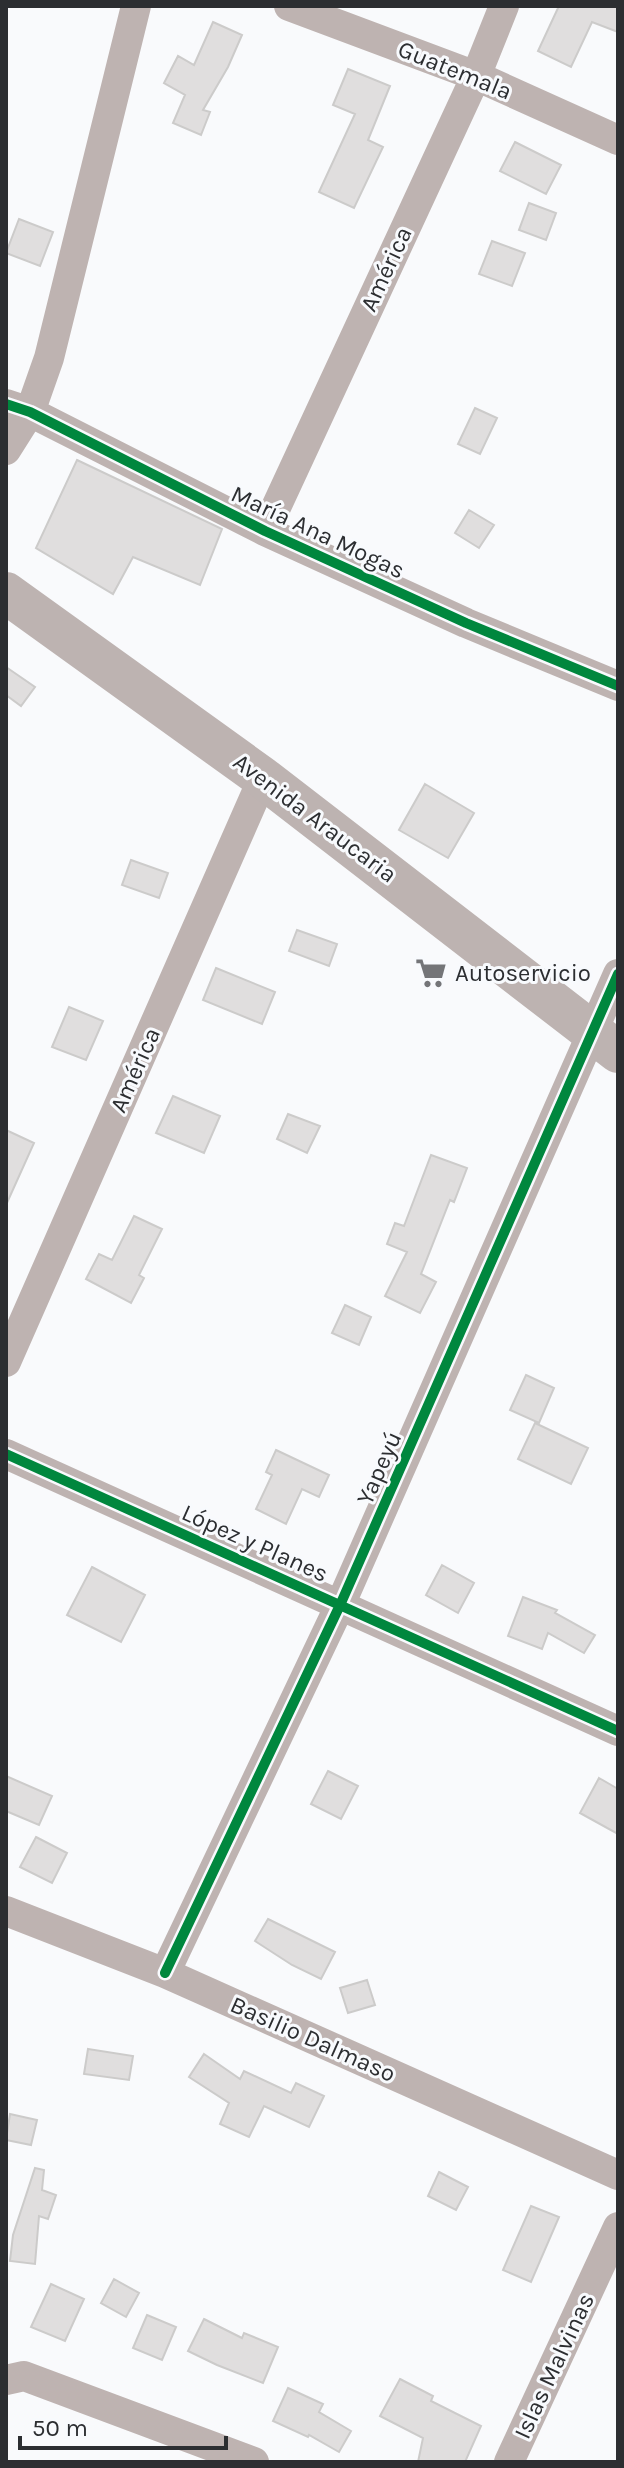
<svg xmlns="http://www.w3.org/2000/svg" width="624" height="2468" viewBox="0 0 624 2468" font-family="Karla,sans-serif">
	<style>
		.building { fill: #e0dede; stroke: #cccbca; stroke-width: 2 }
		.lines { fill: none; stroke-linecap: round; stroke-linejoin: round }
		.street { stroke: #beb3b1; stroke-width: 30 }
		.secondary { stroke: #bdb3b1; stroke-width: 42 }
		.cycleway-casing { stroke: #f8fafd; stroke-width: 15 }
		.cycleway { stroke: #00873e; stroke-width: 10 }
		.labels { text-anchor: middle; stroke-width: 6; stroke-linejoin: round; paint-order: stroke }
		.street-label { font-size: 24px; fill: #2c2e31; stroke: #f8fafd }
		.poi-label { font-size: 24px; fill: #2c2e31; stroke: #f8fafd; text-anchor: start }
	</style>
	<rect width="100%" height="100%" fill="#f9fafc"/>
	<path class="building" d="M555,6H618V32L592,22L571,67L538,51L558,8Z
		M213,22L242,35L228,67L203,110L210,112L201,135L173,123L185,95L164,83L178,56L194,65Z
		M348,69L390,86L368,140L383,147L354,208L319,192L355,114L333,105Z
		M515,142L561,165L546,194L500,171Z
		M529,203L556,213L546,240L519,230Z
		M19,219L53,232L40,266L6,253Z
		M492,241L525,253L512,286L479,274Z
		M475,408L497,418L480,454L458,444Z
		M77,460L222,529L200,585L133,557L113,594L36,548Z
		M469,510L494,525L479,548L455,533Z
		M6,667L35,687L21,706L6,695Z
		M425,784L474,813L448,858L399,830Z
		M131,860L168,873L159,898L122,885Z
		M297,930L337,944L329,966L289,951Z
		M216,968L275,992L262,1024L203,1000Z
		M69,1007L103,1021L86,1060L52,1047Z
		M173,1096L220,1116L204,1153L156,1133Z
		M288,1114L320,1126L307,1153L277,1139Z
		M6,1130L34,1143L6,1205Z
		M431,1155L467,1168L454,1202L450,1200L421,1274L436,1282L420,1313L385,1296L407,1252L387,1244L395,1223L404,1226Z
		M134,1216L162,1229L139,1275L144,1278L131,1303L86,1279L99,1254L112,1260Z
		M345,1305L371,1317L359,1345L332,1333Z
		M526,1375L554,1388L539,1423L510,1410Z
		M535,1423L588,1448L571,1484L518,1459Z
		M276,1450L329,1475L319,1497L302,1489L286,1524L256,1509L272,1475L266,1472Z
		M442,1565L474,1583L458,1613L426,1595Z
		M92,1567L145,1595L121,1642L67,1615Z
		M523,1597L557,1610L555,1613L595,1635L584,1653L548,1633L542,1649L508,1636Z
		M328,1771L358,1786L341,1819L311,1804Z
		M6,1776L52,1796L39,1825L6,1811Z
		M599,1778L618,1789V1834L580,1813Z
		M36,1837L67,1853L52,1883L20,1867Z
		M268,1919L335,1952L321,1979L292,1965L255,1941Z
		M367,1980L375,2005L348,2013L340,1988Z
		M88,2049L133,2056L129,2080L84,2074Z
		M204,2054L240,2079L244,2071L291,2093L296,2083L324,2096L309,2127L264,2106L249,2137L220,2124L229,2103L189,2077Z
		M10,2114L37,2120L31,2145L6,2140Z
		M35,2168L44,2170L42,2190L56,2195L48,2219L39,2216L35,2264L10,2261L13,2235Z
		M439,2172L468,2187L456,2210L428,2196Z
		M531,2206L559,2217L531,2282L503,2270Z
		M114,2279L139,2293L126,2317L101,2303Z
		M51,2284L84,2299L65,2341L31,2327Z
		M147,2315L176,2327L162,2360L133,2348Z
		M204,2319L242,2338L244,2333L278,2347L263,2383L217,2365L188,2351Z
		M400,2379L433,2396L431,2401L481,2426L465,2462H418L423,2438L380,2416Z
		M288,2388L323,2404L319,2412L351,2431L339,2452L309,2435L308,2437L273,2421Z"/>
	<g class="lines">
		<path class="street" d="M289,6L476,76L618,140
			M6,404L30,412L265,531L466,623L618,686
			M6,450L30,412L49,358L136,6
			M265,531L476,76L504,6
			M6,1362L263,778
			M6,1454L618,1731
			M6,1911L165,1973L618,2175
			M165,1973L341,1603L618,974
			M6,2380L24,2376L254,2462
			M509,2462L618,2227"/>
		<path class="secondary" d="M6,593L263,778L618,1052"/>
		<defs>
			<path id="cycleway" d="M6,404L30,412L265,531L466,623L618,686
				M6,1454L618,1731
				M165,1973L341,1603L618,974"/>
		</defs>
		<use href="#cycleway" class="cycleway-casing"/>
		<use href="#cycleway" class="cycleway"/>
	</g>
	<defs>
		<symbol id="supermarket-bare" viewBox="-9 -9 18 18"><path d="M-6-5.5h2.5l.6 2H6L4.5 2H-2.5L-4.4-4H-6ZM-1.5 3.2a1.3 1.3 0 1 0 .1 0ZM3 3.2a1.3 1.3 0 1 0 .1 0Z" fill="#747578" stroke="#f8fafd" stroke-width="2.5" paint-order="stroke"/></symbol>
	</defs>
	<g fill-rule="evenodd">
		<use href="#supermarket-bare" x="409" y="951" width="44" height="44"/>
	</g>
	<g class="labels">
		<g class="street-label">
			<text transform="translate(455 70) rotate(22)" y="8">Guatemala</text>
			<text transform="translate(386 269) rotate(-65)" y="8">América</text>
			<text transform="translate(318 532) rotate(25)" y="8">María Ana Mogas</text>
			<text transform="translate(315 818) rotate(37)" y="8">Avenida Araucaria</text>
			<text transform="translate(135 1070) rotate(-66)" y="8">América</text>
			<text transform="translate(379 1468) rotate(-66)" y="8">Yapeyú</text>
			<text transform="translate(255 1543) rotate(24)" y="8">López y Planes</text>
			<text transform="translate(313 2039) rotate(24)" y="8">Basilio Dalmaso</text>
			<text transform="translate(554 2366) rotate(-65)" y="8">Islas Malvinas</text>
		</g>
		<g class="poi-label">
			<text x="455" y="981">Autoservicio</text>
		</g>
	</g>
	<rect width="624" height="2468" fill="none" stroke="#2c2e31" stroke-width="16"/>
	<path d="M20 2436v12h206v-12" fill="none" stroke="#2c2e31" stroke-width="4"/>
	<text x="32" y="2436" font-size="24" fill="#2c2e31" stroke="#f8fafd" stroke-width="6" paint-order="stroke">50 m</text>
</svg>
